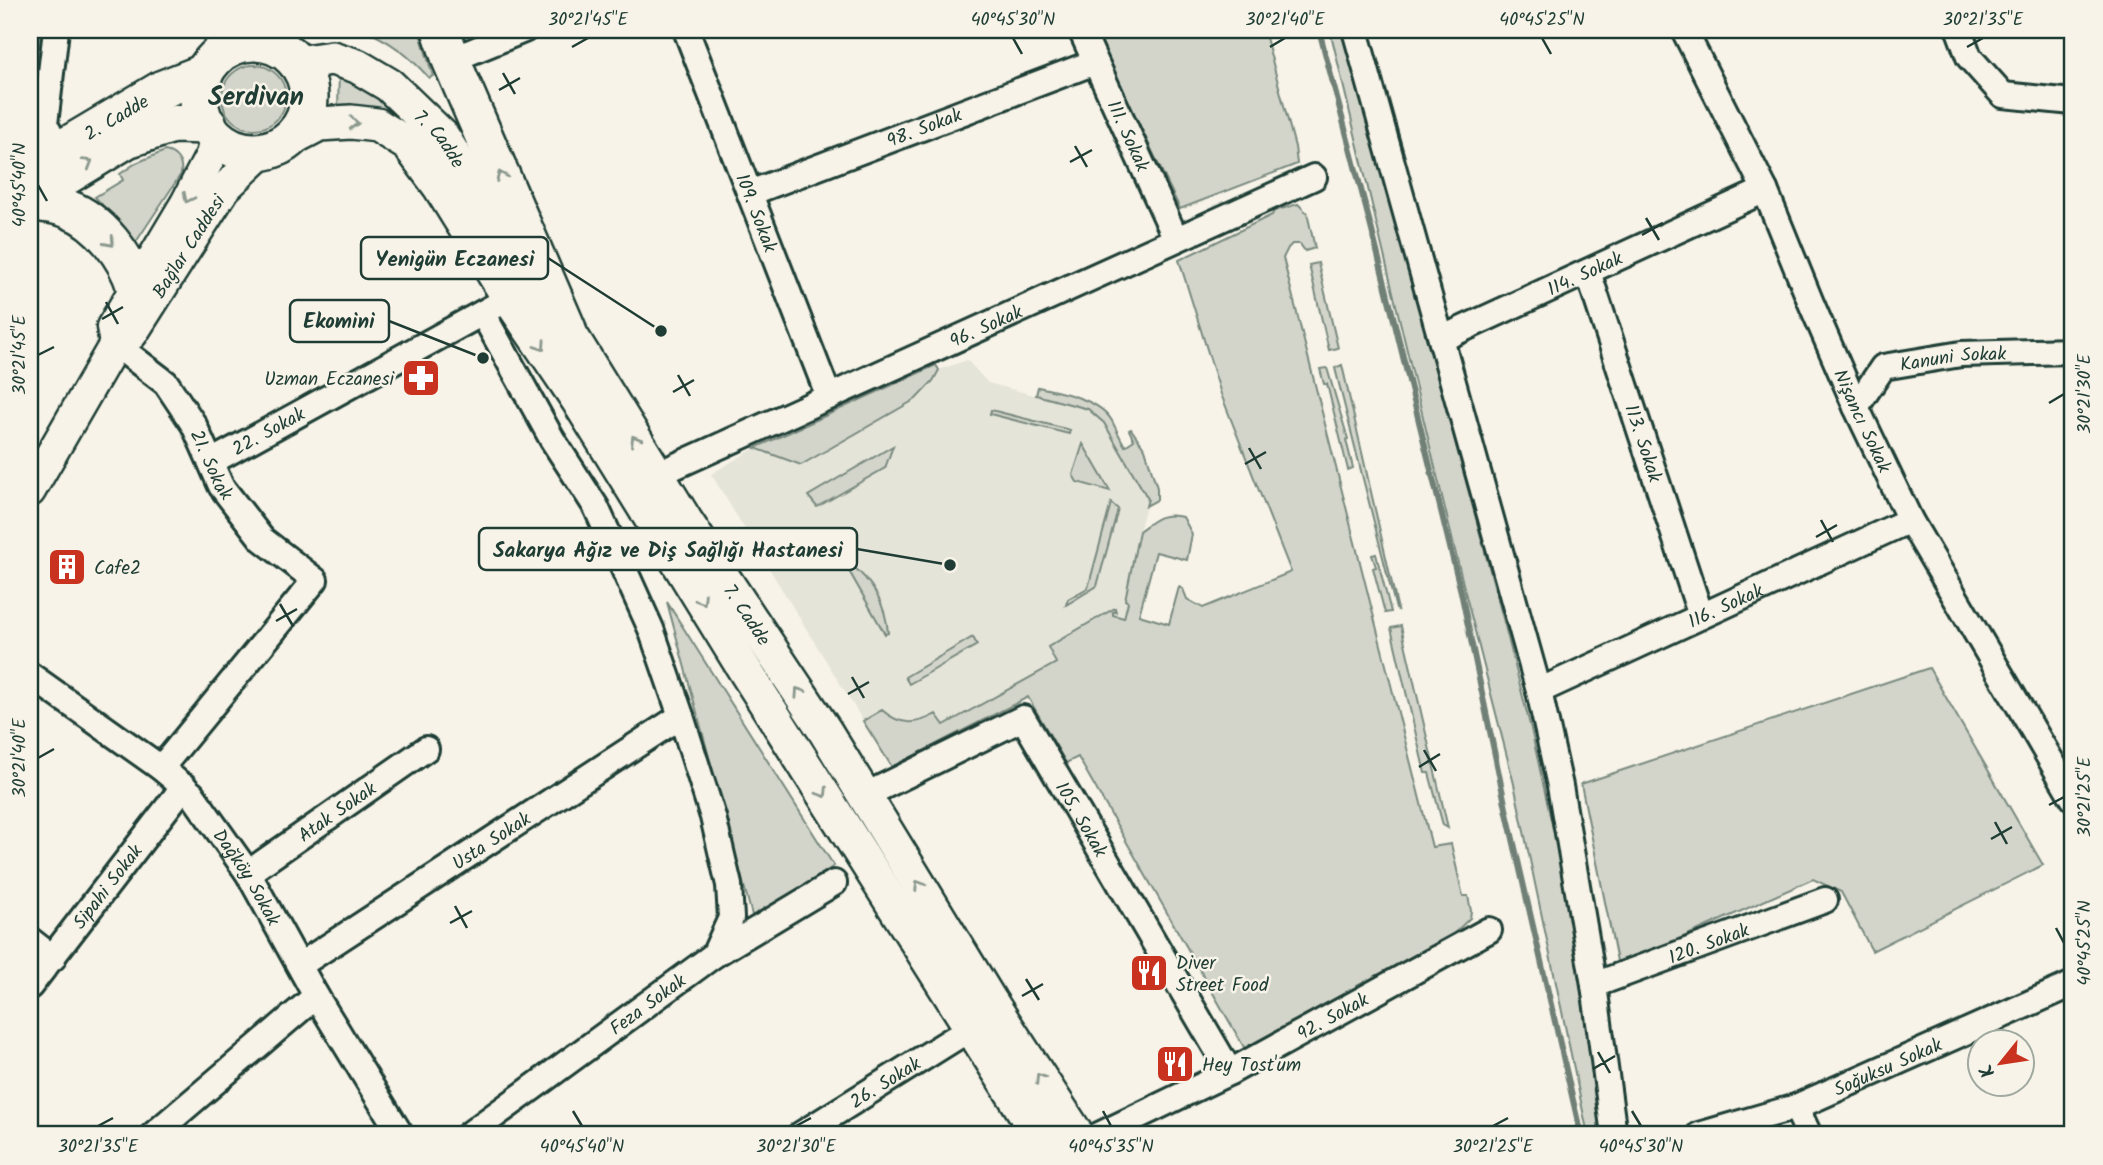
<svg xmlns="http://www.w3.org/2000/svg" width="2103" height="1165" viewBox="0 0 2103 1165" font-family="Kalam,sans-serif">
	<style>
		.built { fill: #e5e4d9 }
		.green { fill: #d3d5ca; stroke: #79897f; stroke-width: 2 }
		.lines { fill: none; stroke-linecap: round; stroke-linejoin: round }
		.stream { stroke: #6f8077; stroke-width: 6 }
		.minor-casing { stroke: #1f3d34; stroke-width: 30 }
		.tertiary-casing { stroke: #1f3d34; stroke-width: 35 }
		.secondary-casing { stroke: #1f3d34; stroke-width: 38 }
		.primary-casing { stroke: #1f3d34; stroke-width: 42 }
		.minor { stroke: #f7f3e8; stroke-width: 24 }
		.tertiary { stroke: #f7f3e8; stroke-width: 30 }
		.secondary { stroke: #f7f3e8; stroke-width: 33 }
		.primary { stroke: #f7f3e8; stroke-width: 37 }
		.oneway { stroke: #8b988e }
		.ticks { fill: none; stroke: #1f3d34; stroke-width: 2.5 }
		.labels { text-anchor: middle; stroke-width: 5; stroke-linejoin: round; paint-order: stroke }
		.street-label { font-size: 19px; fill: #1f3d34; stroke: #f7f3e8 }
		.poi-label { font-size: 19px; fill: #1f3d34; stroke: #f7f3e8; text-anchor: start }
		.district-label { font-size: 26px; font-weight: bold; fill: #1f3d34; stroke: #f7f3e8 }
		.leader { fill: none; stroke: #1f3d34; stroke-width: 2.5 }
		.callout-dot { fill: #1f3d34; stroke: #f7f3e8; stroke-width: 2.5 }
		.callout { fill: #f7f3e8; stroke: #1f3d34; stroke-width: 2.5 }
		.callout-label { font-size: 21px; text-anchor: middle; font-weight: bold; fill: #1f3d34 }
		.neatline { fill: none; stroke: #1f3d34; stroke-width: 2.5 }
		.ticks-label { font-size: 18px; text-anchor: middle; fill: #1f3d34 }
	</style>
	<rect width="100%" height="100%" fill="#f7f3e8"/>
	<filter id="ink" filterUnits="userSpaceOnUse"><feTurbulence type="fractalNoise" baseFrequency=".0143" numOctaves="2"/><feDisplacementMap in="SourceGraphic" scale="14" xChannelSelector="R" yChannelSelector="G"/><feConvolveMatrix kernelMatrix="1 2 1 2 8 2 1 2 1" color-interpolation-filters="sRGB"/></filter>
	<g filter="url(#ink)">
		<path class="built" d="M967,360L988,383L1088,409L1104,423L1148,499L1139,531L1125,599L1129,601L1124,618L1113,615L1115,609L1048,648L1057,663L943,725L927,719L914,723L896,720L882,710L863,721L711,474L755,448L766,453L916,399L932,381L939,370Z"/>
		<path class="green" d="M30,30H41L32,97H30Z
			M363,30H419L433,76L429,78C410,56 390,40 363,30Z
			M1094,30H1264L1295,147L1297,164L1180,209Z
			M1330,30H1344L1505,626L1531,729L1567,892L1604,1135H1588L1514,784L1465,592Z
			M222 97a32 32 0 1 1 64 0a32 32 0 1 1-64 0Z
			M339,71L393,102L425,148L338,109Z
			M165,151C176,153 183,162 181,174L136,242L95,197L123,180L120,174L136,163Z
			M1298,204L1307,213L1315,248L1305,251L1300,244H1292L1288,248L1283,258L1432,847L1451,844L1463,896H1468L1471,911L1470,918L1441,946L1268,1040L1245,1049L1078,757L1066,763L1028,697L892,767L863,721L882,710C900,726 917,725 936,714L944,725L1056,663L1048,647L1115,608L1116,612H1113V615L1124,618L1128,602L1125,600L1139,531C1155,519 1162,512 1183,517L1192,534L1187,560L1156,552L1139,615L1169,624L1179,587L1183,589L1187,599L1203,608L1291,572L1221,394L1179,260L1272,215L1274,211Z
			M1318,263L1338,348L1329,350L1309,265Z
			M936,365L939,370L933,381L916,399L801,465L755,448Z
			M1342,365L1398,610L1396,609L1335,368Z
			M1327,368L1348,439L1346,440L1353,468L1348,470L1327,384H1324L1320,369Z
			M1038,387C1060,392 1100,399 1112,421C1116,429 1120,438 1125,446L1134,440L1129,430L1131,429L1145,449L1157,488V500L1146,506L1148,499L1104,423L1088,409L1036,395Z
			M991,410L1070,430L1069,434L990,414Z
			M1083,444L1110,491L1077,482L1073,475Z
			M893,446L885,468L817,507L808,496Z
			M1111,503L1118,509L1097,586L1066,605L1068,599L1088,588Z
			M1376,554L1391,612L1385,613L1373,568L1376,567L1372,555Z
			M848,562C871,580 886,604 888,633L885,634L845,564Z
			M667,602L834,866L753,919Z
			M1401,626L1448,828L1443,825L1429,773H1425L1391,628Z
			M973,637L977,645L909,684L905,677Z
			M1929,668L2043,865L1872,951L1841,892L1813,879L1618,966L1581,784Z"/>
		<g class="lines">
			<path class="stream" d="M1319,30L1372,231L1461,592L1507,813L1581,1135"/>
			<defs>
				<g id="minor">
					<path d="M56,30L45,124L59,151"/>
					<path id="s1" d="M686,30L829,397"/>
					<path id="s2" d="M1081,30L1176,239"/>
					<path d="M1355,30L1539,691L1560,786L1594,985L1614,1135"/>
					<path id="s3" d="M1684,30L1765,190L1811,303L1856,407L1910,520L2073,798"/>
					<path d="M1959,30L1969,57L2003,95L2073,102"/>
					<path d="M451,60L524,30"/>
					<path id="s4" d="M750,193L1095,62"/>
					<path id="s5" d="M1588,272L1701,616"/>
					<path d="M483,314L552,439L596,507L651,629L681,716L713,817L729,885L731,918L714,955"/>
					<path id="s6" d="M1441,339L1765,190"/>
					<path id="s7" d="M115,344L166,383L194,425L221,486L262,539L315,580L161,768"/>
					<path id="s8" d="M1856,407L1883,367L1961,354L2073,351"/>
					<path id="s9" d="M211,462L495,306"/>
					<path id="s10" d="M656,475L1314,177"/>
					<path id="s11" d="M30,675L161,768L192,794L248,873L316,996L401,1135"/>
					<path id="s12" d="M1539,691L1910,520"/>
					<path id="s13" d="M864,796L1023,718L1230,1072"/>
					<path id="s14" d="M248,873L426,749"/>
					<path d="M30,940L53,958"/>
					<path id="s15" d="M300,965L681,716"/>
					<path id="s16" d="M1594,985L1825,900"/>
					<path id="s17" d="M30,986L184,786"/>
					<path d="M1796,1107L1809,1135"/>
					<path d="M153,1135L316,996"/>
					<path id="s18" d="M468,1135L714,955L834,883"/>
					<path id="s19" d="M800,1135L971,1028"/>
					<path id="s20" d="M1099,1135L1230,1072L1489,930"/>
					<path id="s21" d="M1699,1135L1796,1107L2073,984"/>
				</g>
				<g id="tertiary">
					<path d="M115,344L112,327L186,203L211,155L216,136"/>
					<path id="s22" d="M30,491L115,344L132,334L225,188L264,151"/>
				</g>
				<g id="secondary">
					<path id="s23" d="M297,63L332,58L357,66L389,85L442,136L506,239L567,329L685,520L825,731L990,1001L1077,1135"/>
					<path d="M290,139L319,124L351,122L377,125L409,145L440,187L509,298L578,400L746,672L1039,1135"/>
				</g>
				<g id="primary">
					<path d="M441,30L451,60L567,329"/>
					<circle cx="254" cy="97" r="55"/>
					<path id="s24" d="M30,168L163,89L204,73"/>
					<path d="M30,198L127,139L173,124L208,125"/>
					<path d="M30,202C42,203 57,204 68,209C100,221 127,257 136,288"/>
				</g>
			</defs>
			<use href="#minor" class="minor-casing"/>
			<use href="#tertiary" class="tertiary-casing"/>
			<use href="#secondary" class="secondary-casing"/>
			<use href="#primary" class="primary-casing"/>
			<use href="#minor" class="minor"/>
			<use href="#tertiary" class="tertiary"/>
			<use href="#secondary" class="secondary"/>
			<use href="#primary" class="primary"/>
		</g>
		<defs><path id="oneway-chevron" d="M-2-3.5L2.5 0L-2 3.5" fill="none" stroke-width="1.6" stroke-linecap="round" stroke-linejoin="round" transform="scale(1.75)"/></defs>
		<g class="oneway">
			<use href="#oneway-chevron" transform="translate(354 123) rotate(3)"/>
			<use href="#oneway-chevron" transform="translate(88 163) rotate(-32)"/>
			<use href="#oneway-chevron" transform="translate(501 176) rotate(-113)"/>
			<use href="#oneway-chevron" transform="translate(188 198) rotate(117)"/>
			<use href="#oneway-chevron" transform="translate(110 242) rotate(48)"/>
			<use href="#oneway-chevron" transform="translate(541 346) rotate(56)"/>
			<use href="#oneway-chevron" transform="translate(635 440) rotate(-121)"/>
			<use href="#oneway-chevron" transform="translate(702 600) rotate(58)"/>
			<use href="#oneway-chevron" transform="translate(799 692) rotate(-124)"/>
			<use href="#oneway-chevron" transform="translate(823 793) rotate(58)"/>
			<use href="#oneway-chevron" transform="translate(919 885) rotate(-122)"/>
			<use href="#oneway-chevron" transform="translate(1040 1078) rotate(-123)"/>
		</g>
	</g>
	<path class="ticks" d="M1013,38L1022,54M1542,38L1551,54M572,47L588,38M1270,47L1285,38M1967,47L1983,38M503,73L515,94M499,90L520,78M1075,146L1087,167M1070,162L1092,150M38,185L47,201M1646,218L1659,240M1642,235L1663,223M106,302L118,324M102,319L123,307M38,355L54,347M678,375L690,396M673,392L694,380M2049,403L2064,394M1249,448L1261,469M1245,464L1266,452M1821,520L1833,542M1816,537L1837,525M280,604L293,626M276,621L297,609M852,677L864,698M848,694L869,682M1424,750L1436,771M38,758L54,749M1419,767L1440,754M2049,805L2064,797M1995,822L2007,844M1991,839L2012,827M455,906L467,928M450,923L472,911M2056,928L2064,943M1026,979L1039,1000M1022,996L1043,984M1598,1052L1610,1073M1593,1069L1615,1056M573,1111L582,1126M1103,1111L1111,1126M1632,1111L1641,1126M98,1126L113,1118M796,1126L811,1118M1493,1126L1508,1118"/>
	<defs>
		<symbol id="pharmacy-square" viewBox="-11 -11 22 22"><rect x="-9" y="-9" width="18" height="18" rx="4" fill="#c8321e" stroke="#f7f3e8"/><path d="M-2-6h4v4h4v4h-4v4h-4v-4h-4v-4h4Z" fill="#fff"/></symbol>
		<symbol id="building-square" viewBox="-11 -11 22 22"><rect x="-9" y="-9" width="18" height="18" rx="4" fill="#c8321e" stroke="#f7f3e8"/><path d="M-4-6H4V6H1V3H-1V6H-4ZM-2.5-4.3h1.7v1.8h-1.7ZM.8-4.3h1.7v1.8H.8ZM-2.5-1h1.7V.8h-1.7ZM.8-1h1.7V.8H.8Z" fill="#fff"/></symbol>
		<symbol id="restaurant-square" viewBox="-11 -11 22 22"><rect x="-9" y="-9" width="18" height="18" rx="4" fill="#c8321e" stroke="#f7f3e8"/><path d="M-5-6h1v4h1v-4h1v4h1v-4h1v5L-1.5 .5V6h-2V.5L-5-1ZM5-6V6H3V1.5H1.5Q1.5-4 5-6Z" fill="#fff"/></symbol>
	</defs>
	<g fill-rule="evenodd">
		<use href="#pharmacy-square" x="399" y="356" width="44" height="44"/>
		<use href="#building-square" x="45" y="545" width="44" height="44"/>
		<use href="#restaurant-square" x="1127" y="951" width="44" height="44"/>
		<use href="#restaurant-square" x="1153" y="1042" width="44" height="44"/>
	</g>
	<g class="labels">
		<g class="street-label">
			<text dy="7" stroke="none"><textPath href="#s24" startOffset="100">2. Cadde</textPath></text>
			<text dy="7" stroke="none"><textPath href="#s4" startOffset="186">98. Sokak</textPath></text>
			<text dy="7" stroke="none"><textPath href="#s2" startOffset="116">111. Sokak</textPath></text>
			<text dy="7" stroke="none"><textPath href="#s23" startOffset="173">7. Cadde</textPath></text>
			<text dy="7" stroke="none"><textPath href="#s1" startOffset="196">109. Sokak</textPath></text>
			<text dy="7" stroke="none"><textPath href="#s22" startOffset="294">Bağlar Caddesi</textPath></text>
			<text dy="7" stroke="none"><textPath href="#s6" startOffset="158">114. Sokak</textPath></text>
			<text dy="7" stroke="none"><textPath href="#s10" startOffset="362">96. Sokak</textPath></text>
			<text dy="7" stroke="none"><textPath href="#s8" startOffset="119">Kanuni Sokak</textPath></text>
			<text dy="7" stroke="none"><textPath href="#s3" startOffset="430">Nişancı Sokak</textPath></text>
			<text dy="7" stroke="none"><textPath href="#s9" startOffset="65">22. Sokak</textPath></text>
			<text dy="7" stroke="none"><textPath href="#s5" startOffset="180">113. Sokak</textPath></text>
			<text dy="7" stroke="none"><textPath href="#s7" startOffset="158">21. Sokak</textPath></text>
			<text dy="7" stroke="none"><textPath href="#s12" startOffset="205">116. Sokak</textPath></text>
			<text dy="7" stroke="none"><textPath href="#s23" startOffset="740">7. Cadde</textPath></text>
			<text dy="7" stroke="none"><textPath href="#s14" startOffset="108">Atak Sokak</textPath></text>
			<text dy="7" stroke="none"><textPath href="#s13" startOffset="294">105. Sokak</textPath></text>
			<text dy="7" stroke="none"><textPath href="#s15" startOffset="228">Usta Sokak</textPath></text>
			<text dy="7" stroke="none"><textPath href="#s11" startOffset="301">Dağköy Sokak</textPath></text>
			<text dy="7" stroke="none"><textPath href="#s17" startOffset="126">Sipahi Sokak</textPath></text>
			<text dy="7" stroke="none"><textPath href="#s16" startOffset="122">120. Sokak</textPath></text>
			<text dy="7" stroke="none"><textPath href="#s18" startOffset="222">Feza Sokak</textPath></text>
			<text dy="7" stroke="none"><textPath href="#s20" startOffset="262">92. Sokak</textPath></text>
			<text dy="7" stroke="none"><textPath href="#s21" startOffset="201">Soğuksu Sokak</textPath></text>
			<text dy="7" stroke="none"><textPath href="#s19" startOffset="100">26. Sokak</textPath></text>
		</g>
		<g class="poi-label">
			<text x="394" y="385" text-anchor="end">Uzman Eczanesi</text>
			<text x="94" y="574">Cafe2</text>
			<text x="1176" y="969">Diver<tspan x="1176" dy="22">Street Food</tspan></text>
			<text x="1202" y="1071">Hey Tost'um</text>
		</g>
		<g class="district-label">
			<text x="256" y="105">Serdivan</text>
		</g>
	</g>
	<path class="leader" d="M661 331L548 258M483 358L389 321M950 565L857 549"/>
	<g class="callout-dot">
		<circle cx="661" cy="331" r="7"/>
		<circle cx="483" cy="358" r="7"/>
		<circle cx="950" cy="565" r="7"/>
	</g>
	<g class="callout">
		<rect x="361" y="237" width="187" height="42" rx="7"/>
		<rect x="290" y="300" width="99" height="42" rx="7"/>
		<rect x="479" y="528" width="378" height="42" rx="7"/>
	</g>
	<g class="callout-label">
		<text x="455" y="266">Yenigün Eczanesi</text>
		<text x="339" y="328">Ekomini</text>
		<text x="668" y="557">Sakarya Ağız ve Diş Sağlığı Hastanesi</text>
	</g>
	<rect width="2103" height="1165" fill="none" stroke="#f7f3e8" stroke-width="77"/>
	<g transform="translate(2001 1063) rotate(240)"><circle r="33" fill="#f7f3e8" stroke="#a1aaa0" stroke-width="2"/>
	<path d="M0-5L12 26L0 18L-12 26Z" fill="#c8321e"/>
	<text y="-10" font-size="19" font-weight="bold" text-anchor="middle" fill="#1f3d34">K</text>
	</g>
	<rect x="38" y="38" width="2026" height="1088" class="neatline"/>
	<g class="ticks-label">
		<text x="588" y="25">30°21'45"E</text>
		<text x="1013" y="25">40°45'30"N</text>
		<text x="1285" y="25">30°21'40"E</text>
		<text x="1542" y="25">40°45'25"N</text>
		<text x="1983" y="25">30°21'35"E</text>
		<text transform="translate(19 185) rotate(-90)" y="6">40°45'40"N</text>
		<text transform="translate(19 355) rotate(-90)" y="6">30°21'45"E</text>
		<text transform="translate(2084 394) rotate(-90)" y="6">30°21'30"E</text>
		<text transform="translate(19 758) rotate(-90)" y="6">30°21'40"E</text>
		<text transform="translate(2084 797) rotate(-90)" y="6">30°21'25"E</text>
		<text transform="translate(2084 943) rotate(-90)" y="6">40°45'25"N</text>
		<text x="98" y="1152">30°21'35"E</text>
		<text x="582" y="1152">40°45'40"N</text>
		<text x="796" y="1152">30°21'30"E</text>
		<text x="1111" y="1152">40°45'35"N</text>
		<text x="1493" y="1152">30°21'25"E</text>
		<text x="1641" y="1152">40°45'30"N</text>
	</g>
</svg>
